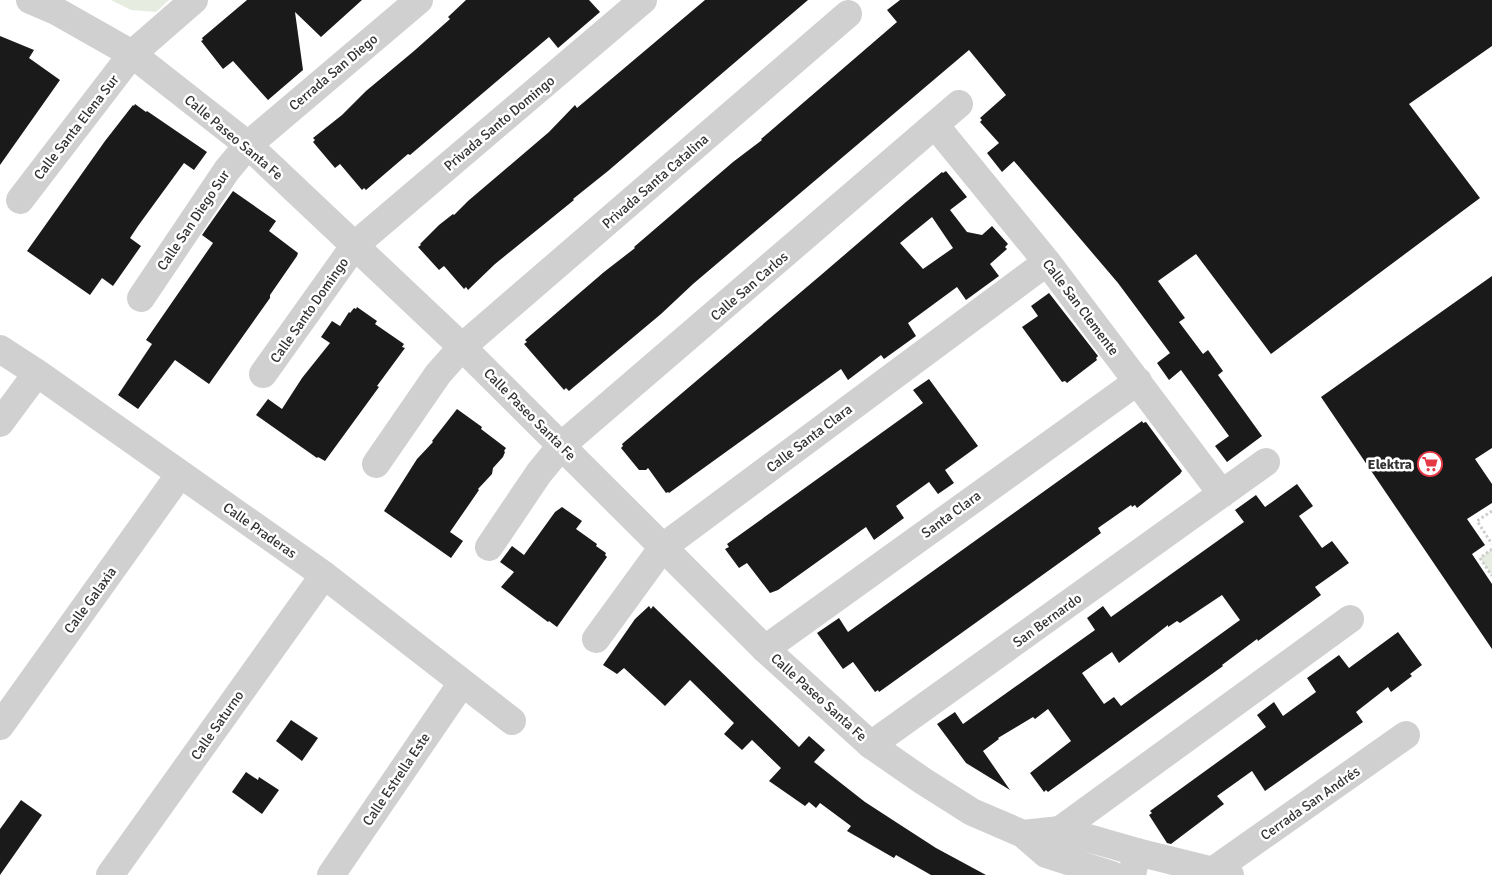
<svg xmlns="http://www.w3.org/2000/svg" width="1492" height="875" viewBox="0 0 1492 875" font-family="Signika,sans-serif">
	<style>
		.green { fill: #e6ecdf }
		.building { fill: #1a1a1a; fill-rule: evenodd }
		.lines { fill: none; stroke-linecap: round; stroke-linejoin: round }
		.path { stroke: #cdcdcd; stroke-width: 3; stroke-dasharray: 2.5 2.5; stroke-linecap: butt }
		.minor { stroke: #d0d0d0; stroke-width: 28 }
		.tertiary { stroke: #d0d0d0; stroke-width: 28 }
		.labels { text-anchor: middle; stroke-width: 5; stroke-linejoin: round; paint-order: stroke }
		.street-label { font-size: 14px; fill: #333; stroke: #fff }
		.poi-label { font-size: 14px; font-weight: bold; fill: #333; stroke: #fff; text-anchor: end }
	</style>
	<rect width="100%" height="100%" fill="#fff"/>
	<path class="green" d="M111,0H169L156,12L131,10Z
		M1492,549V576L1480,558Z"/>
	<path class="building" d="M247,0H362L321,37L295,12L303,70L268,100L233,61L223,69L201,41L203,40L202,38Z
		M466,0H589L600,12L558,48L549,37L410,155L408,154L366,190L364,188L362,190L340,164L335,168L313,142L315,140L313,138L342,115L366,91L414,51L450,19L448,17Z
		M705,0H808L608,171L573,199L574,200L495,264L468,290L466,287L464,289L444,266L439,270L418,247L421,245L420,244L439,225L453,214L454,215L468,201L549,132L575,105L577,108Z
		M900,0H1492V46L1409,104L1480,198L1271,354L1196,254L1158,281L1185,318L1179,322L1203,354L1208,350L1223,371L1218,375L1262,436L1227,462L1215,446L1229,436L1181,370L1169,380L1157,363L1170,353L1118,283L1014,161L1002,172L987,153L999,143L980,122L982,120L980,118L1006,95L969,50L693,284L661,314L569,391L566,388L564,390L524,344L527,342L525,340L604,272L635,248L634,247L733,162L762,140L761,139L897,22L887,10Z
		M0,36L34,50L29,58L60,80L0,165Z
		M135,104L146,112L147,111L207,152L194,170L184,163L138,226L130,238L141,246L113,286L102,278L90,295L27,251L105,141L133,105L134,106Z
		M946,171L967,197L950,210L967,232L982,235L992,226L1008,244L1005,247L1007,249L990,264L999,276L966,300L957,287L908,323L916,336L884,359L881,355L848,380L841,369L669,493L668,492L666,493L648,468L646,470H639L621,448L623,446L622,444L821,275L906,202L942,172L943,173ZM932,217L953,248L923,269L900,243Z
		M233,191L276,221L269,231L298,253L297,256L270,295V298L209,384L175,360L138,409L118,395L152,344L146,340L213,243L202,235Z
		M1492,276V448L1475,459L1492,484V503L1467,519L1485,545L1472,554L1492,584V649L1321,397Z
		M1049,293L1098,356L1096,358L1097,360L1067,383L1065,381L1062,382L1022,327L1038,316L1031,306Z
		M357,307L377,321L375,324L404,344L402,347L405,348L377,386L379,387L325,461L318,457L317,458L256,415L268,399L282,409L302,378L330,343L321,337L332,321L340,326L349,312L350,313L354,308L356,309Z
		M929,379L978,446L945,470L954,483L938,494L929,482L896,506L904,518L874,540L866,527L778,590L770,593L747,563L739,568L725,549L729,547L727,544L923,403L913,390Z
		M457,409L482,427L481,429L506,448L504,451L505,452L503,457L493,468L492,474L478,489L479,490L450,532L463,541L451,558L384,511L417,459L433,442L432,441Z
		M1142,421L1143,423L1146,422L1182,471L1180,474L1137,508L1135,505L1132,507L1131,505L1098,528L1101,533L879,692L878,690L875,692L853,662L843,669L817,633L839,618L848,632Z
		M1297,484L1313,506L1299,516L1322,548L1332,541L1349,563L1315,587L1321,595L1258,641L1257,639L1222,665L1223,666L1048,792L1046,790L1044,792L1030,773L1071,741L1048,709L1035,719L1033,717L998,738L999,739L983,751L1010,790L966,763L937,724L955,712L963,724L1095,630L1087,618L1103,606L1111,617L1244,522L1235,510L1256,495L1265,507ZM1222,595L1240,620L1121,706L1114,697L1104,704L1082,673L1112,652L1119,663L1168,625V627L1177,621L1180,623Z
		M562,507L582,521L576,529L597,544L596,546L606,553L605,555L607,557L557,627L549,621L548,622L501,587L514,572L500,562L512,546L524,555L555,512Z
		M649,606L651,609L653,606L799,747L809,736L825,750L814,762L865,802L902,826L936,848L986,875H931L896,855L894,858L847,831L851,826L820,803L816,808L809,802L805,806L769,781L781,768L752,740L742,750L724,734L734,723L690,680L665,706L624,668L617,674L603,665L635,619Z
		M1398,632L1422,665L1410,674L1412,676L1391,692L1388,687L1356,712L1363,722L1265,791L1252,771L1217,796L1224,804L1171,844L1167,843L1149,815L1152,813L1150,811L1266,727L1257,715L1274,702L1283,716L1316,692L1307,678L1339,655L1349,668Z
		M291,720L318,738L302,761L276,741Z
		M246,772L258,780L259,777L279,790L262,814L232,792Z
		M21,800L42,815L0,875V829Z"/>
	<g class="lines">
		<path class="path" d="M1492,511L1477,521L1492,544
			M1492,549L1480,558L1492,576"/>
		<path class="minor" d="M935,125L1047,262L1222,494
			M20,200L132,54L194,0
			M141,298L227,170L248,145L419,0
			M0,349L37,373L324,575L512,721
			M263,374L355,245L643,0
			M0,423L37,373
			M376,464L438,374L462,347L848,14
			M489,547L539,473L562,445L959,104
			M596,639L663,547L1047,262
			M765,649L1138,381
			M0,726L180,474
			M871,745L1266,462
			M1050,847L1060,830L1350,619
			M1214,870L1406,735
			M110,875L324,575
			M331,875L462,683
			M1132,875L1137,852"/>
		<path class="tertiary" d="M30,0L58,12L132,54L248,145L462,347L765,649L871,745L923,781L972,812L1023,834L1046,854L1112,875
			M1023,834L1060,830L1137,852L1230,875"/>
	</g>
	<defs>
		<symbol id="supermarket-ring" viewBox="-11 -11 22 22"><circle r="9.5" fill="#fff" stroke="#e63946" stroke-width="1.5"/><path d="M-6-5.5h2.5l.6 2H6L4.5 2H-2.5L-4.4-4H-6ZM-1.5 3.2a1.3 1.3 0 1 0 .1 0ZM3 3.2a1.3 1.3 0 1 0 .1 0Z" fill="#e63946"/></symbol>
	</defs>
	<g fill-rule="evenodd">
		<use href="#supermarket-ring" x="1416" y="450" width="28" height="28"/>
	</g>
	<g class="labels">
		<g class="street-label">
			<text transform="translate(333 72) rotate(-40)" y="5">Cerrada San Diego</text>
			<text transform="translate(499 123) rotate(-40)" y="5">Privada Santo Domingo</text>
			<text transform="translate(76 127) rotate(-52)" y="5">Calle Santa Elena Sur</text>
			<text transform="translate(234 137) rotate(40)" y="5">Calle Paseo Santa Fe</text>
			<text transform="translate(655 181) rotate(-41)" y="5">Privada Santa Catalina</text>
			<text transform="translate(193 220) rotate(-56)" y="5">Calle San Diego Sur</text>
			<text transform="translate(749 286) rotate(-41)" y="5">Calle San Carlos</text>
			<text transform="translate(1081 307) rotate(53)" y="5">Calle San Clemente</text>
			<text transform="translate(309 310) rotate(-55)" y="5">Calle Santo Domingo</text>
			<text transform="translate(530 414) rotate(45)" y="5">Calle Paseo Santa Fe</text>
			<text transform="translate(809 438) rotate(-37)" y="5">Calle Santa Clara</text>
			<text transform="translate(951 514) rotate(-36)" y="5">Santa Clara</text>
			<text transform="translate(260 530) rotate(35)" y="5">Calle Praderas</text>
			<text transform="translate(90 600) rotate(-54)" y="5">Calle Galaxia</text>
			<text transform="translate(1047 620) rotate(-36)" y="5">San Bernardo</text>
			<text transform="translate(819 697) rotate(42)" y="5">Calle Paseo Santa Fe</text>
			<text transform="translate(217 725) rotate(-55)" y="5">Calle Saturno</text>
			<text transform="translate(396 779) rotate(-56)" y="5">Calle Estrella Este</text>
			<text transform="translate(1310 803) rotate(-35)" y="5">Cerrada San Andrés</text>
		</g>
		<g class="poi-label">
			<text x="1412" y="469">Elektra</text>
		</g>
	</g>
</svg>
